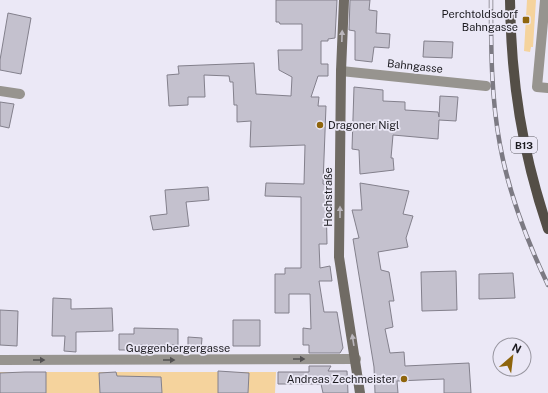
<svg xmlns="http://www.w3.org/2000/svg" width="548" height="393" viewBox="0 0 548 393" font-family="'Public Sans',sans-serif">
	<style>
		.green { fill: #f5d39d }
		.building { fill: #c4c1ce; stroke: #83808c }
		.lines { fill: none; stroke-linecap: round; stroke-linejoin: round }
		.minor { stroke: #97948f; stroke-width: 10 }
		.secondary { stroke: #706b64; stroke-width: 10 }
		.primary { stroke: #544e46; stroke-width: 10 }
		.rail-casing { stroke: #7c7a83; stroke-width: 4.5 }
		.rail { stroke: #ebe8f6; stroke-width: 3; stroke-dasharray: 9; stroke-linecap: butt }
		.oneway { fill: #bab6bc }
		.oneway2 { fill: #535152 }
		.poi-dot { fill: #8f650c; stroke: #ebe8f6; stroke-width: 1.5 }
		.labels { text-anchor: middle; stroke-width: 3.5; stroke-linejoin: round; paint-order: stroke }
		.shield { fill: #ebe8f6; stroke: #5a5860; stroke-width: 1 }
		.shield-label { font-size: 10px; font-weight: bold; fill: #1c1b20 }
		.poi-label { font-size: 11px; fill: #1c1b20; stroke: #ebe8f6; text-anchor: end }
		.street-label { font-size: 11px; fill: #1c1b20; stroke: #ebe8f6 }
	</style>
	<rect width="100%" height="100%" fill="#ebe8f6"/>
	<path class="green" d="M527,0H536L533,47H531L530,52L524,51Z
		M0,372H276L275,393H0Z"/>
	<path class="building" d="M276,0H337L335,38L328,39V41H321V64H328V76H318L311,97H319L318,106H326L323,184L328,185V197H326L327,244H319L320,268L330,266L332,281H319L324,312H337L343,348L340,353H309V345H303V328L311,329L310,294H289V313H275V274H285V268H301V197L265,196L266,183L304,184L305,145L250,147L251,121L237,122V105H234L233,82H230L229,76L204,75L205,97H188V105L169,106L167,75L179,74L178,66L254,63L256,94L291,96L292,77L279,70L278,50H302V24H280L279,22H276Z
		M350,0H370L369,10L377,11L376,33L390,34L389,48L374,47L372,62L355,60V31L349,30Z
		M8,13L31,18L21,74L0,70V60Z
		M424,41L453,42L452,58L423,57Z
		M354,87L383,90V101L405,102V110L438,112L439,117L440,96L458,97L456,121L439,120L438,139L393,135L391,158H393L394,170L360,174L359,150L352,149Z
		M0,102L14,104L9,128L0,126Z
		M360,183L409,191L403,214L413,216L406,238L408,247L378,252L381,270L389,272L394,301H389L393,327L385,329L390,353L404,352L405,366L469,363L471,393H444V379L397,381L398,393H375L374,367L353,239L359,238L352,210H362Z
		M208,187L209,200L186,202L189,226L153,230L150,216L167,214L165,190Z
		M456,271L457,310L422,311L421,272Z
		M513,273L515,298L479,299V274Z
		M53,298L71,299V309L112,308L113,331L76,332V352L64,351L65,336H52Z
		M0,310L18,311L17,346L0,345Z
		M233,320H260V346H233Z
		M134,328L178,329V345H130V350H119V334H134Z
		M188,337L202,338L201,350H188Z
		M309,366H331L328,371H347L348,393H323L321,384H278V372H309Z
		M218,371L249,373L248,393H218Z
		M25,372H46V393H0V373Z
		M116,372L117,376L161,377L162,393H100L99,373Z"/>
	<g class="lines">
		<path class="minor" d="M545,0L537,87L548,88
			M341,71L486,86
			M0,91L20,94
			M0,360L356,359"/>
		<path class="secondary" d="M344,0L341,71L339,257L360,393"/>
		<path class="primary" d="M510,0C511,81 522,152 548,229"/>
		<defs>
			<path id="rail" d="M491,0C491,48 491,97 500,145C509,194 527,241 548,285"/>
		</defs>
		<use href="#rail" class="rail-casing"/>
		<use href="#rail" class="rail"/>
	</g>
	<defs><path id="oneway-solid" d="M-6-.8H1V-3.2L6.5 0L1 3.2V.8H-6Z"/></defs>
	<g class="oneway">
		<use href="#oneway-solid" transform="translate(342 36) rotate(-88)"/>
		<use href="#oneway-solid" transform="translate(340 212) rotate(-90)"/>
		<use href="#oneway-solid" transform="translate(353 340) rotate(-99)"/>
	</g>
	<g class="oneway2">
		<use href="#oneway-solid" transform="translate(299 359)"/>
		<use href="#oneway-solid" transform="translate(39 360)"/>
		<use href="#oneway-solid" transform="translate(169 360)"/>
	</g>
	<g class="poi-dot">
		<rect x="522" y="16" width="8" height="8" rx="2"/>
		<circle cx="320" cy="125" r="4"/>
		<circle cx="404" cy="379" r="4"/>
	</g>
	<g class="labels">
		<rect class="shield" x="511" y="137" width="26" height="16" rx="3"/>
		<g class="shield-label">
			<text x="524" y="149">B13</text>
		</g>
		<g class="poi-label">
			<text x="518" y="18">Perchtoldsdorf<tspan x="518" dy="13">Bahngasse</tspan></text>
			<text x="328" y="129" text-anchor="start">Dragoner Nigl</text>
			<text x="396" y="383">Andreas Zechmeister</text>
		</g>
		<g class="street-label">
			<text transform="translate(415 66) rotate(6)" y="4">Bahngasse</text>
			<text transform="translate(328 197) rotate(-90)" y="4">Hochstraße</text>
			<text x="178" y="352">Guggenbergergasse</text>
		</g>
	</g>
	<g transform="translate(512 357) rotate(28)"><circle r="19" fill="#ebe8f6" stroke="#9896a0"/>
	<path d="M0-3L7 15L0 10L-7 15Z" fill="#8f650c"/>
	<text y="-6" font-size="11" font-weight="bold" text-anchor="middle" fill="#1c1b20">N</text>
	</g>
</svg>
